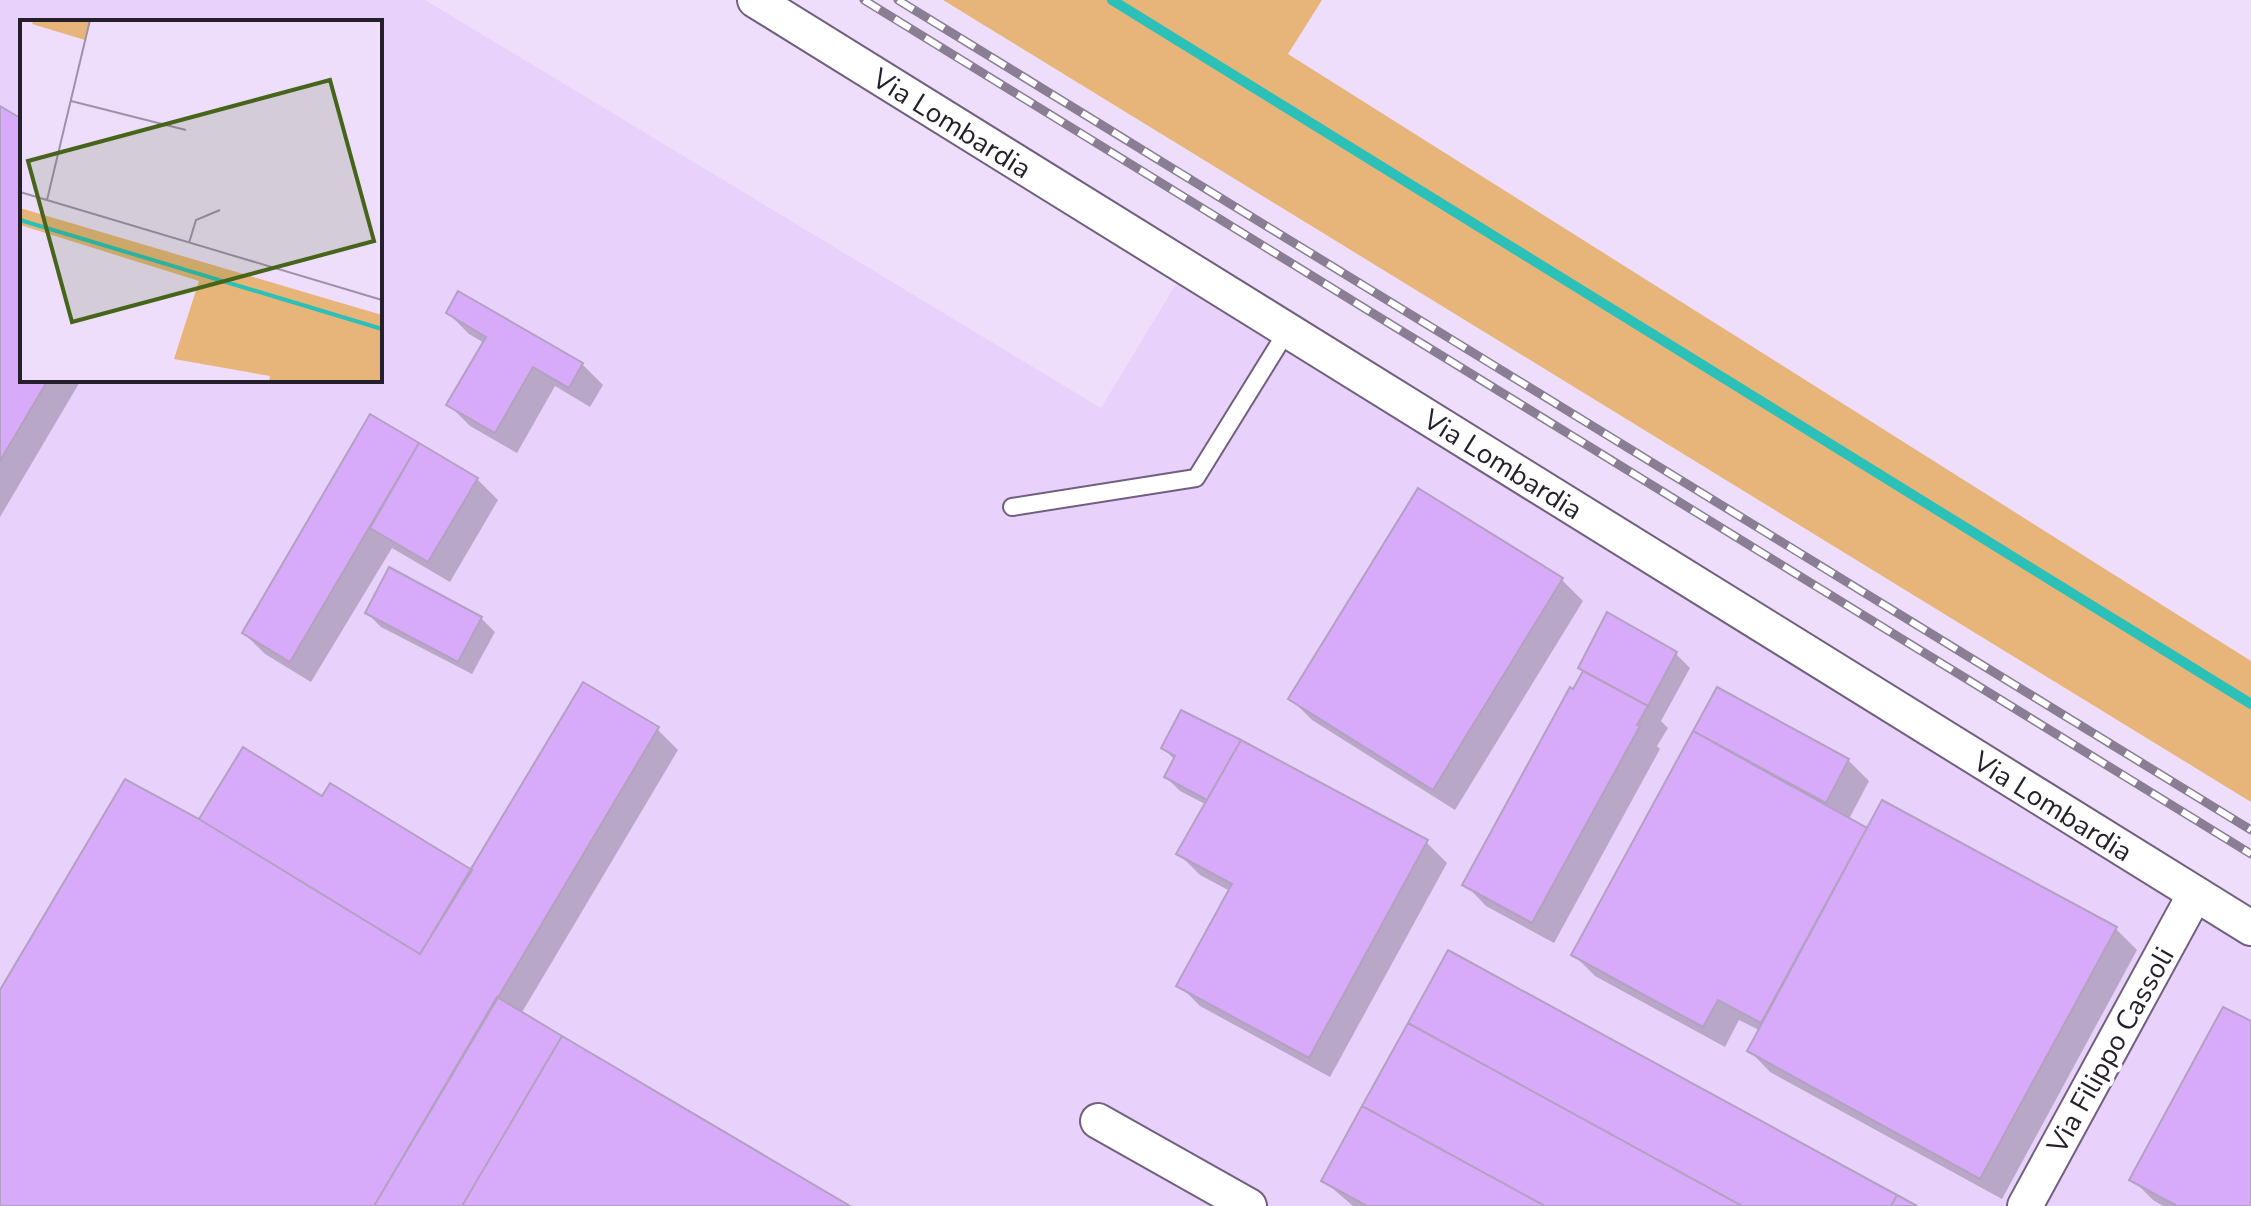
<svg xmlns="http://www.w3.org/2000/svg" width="2251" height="1206" viewBox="0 0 2251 1206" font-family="'Nunito Sans',sans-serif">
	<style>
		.built { fill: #e8d1fb; fill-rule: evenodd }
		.green { fill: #e7b47a }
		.shadow { fill: #0003 }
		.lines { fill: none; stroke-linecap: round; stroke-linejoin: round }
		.stream { stroke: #2bc0b8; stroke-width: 10 }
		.building { fill: #d8abfa; stroke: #b3a1c2; stroke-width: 2 }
		.service-casing { stroke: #705f7e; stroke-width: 20 }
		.minor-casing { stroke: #705f7e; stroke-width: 38 }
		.service { stroke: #fff; stroke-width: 16 }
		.minor { stroke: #fff; stroke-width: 34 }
		.rail-casing { stroke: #897e93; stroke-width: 9 }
		.rail { stroke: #fff; stroke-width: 6; stroke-dasharray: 18; stroke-linecap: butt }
		.labels { text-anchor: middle; stroke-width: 8; stroke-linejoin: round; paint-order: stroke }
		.street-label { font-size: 28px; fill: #251e2b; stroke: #fff }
		.inset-river { fill: none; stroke: #2bc0b8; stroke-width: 4 }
		.inset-road { fill: none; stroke: #9e91a8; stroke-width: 2 }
		.view { fill: #46651a; fill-opacity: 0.15; stroke: #46651a; stroke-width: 4 }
		.inset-edge { fill: none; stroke: #251e2b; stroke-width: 4 }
	</style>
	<rect width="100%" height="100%" fill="#eedefb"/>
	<path class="built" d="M0,0H425L1101,408L1190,261L2251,919V1206H0ZM22,22H380V380H22Z"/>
	<path class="green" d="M943,0H1322L1288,54L2251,661V802Z"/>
	<path class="shadow" d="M0,108L22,122V380H81L0,517Z
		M448,313L582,364L603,385L590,407L555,386L517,453L470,426L449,405L484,343L469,334Z
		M371,417L477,479L498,500L450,582L392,548L311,682L265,654L244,633Z
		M1418,491L1562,580L1583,601L1455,810L1312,720L1291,699Z
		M367,613L481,618L495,632L472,674L381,627Z
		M1608,615L1676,654L1690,668L1661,721L1668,728L1657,746L1660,749L1554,943L1486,906L1465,884L1585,671Z
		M1718,690L1848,760L1869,781L1849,819L1868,831L2116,929L2137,950L2002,1199L1770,1072L1749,1050L1759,1030L1739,1020L1725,1047L1595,976L1574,955Z
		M657,729L678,750L521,1014L846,1206H0V994L198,821L323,798L471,872Z
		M1163,748L1426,842L1447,863L1330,1077L1200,1006L1179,985L1230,891L1200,875L1179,854L1207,805L1180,791L1166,777L1175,760Z
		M2251,1023V1206H2163L2153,1200L2132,1179Z
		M1324,1181L1913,1206H1353Z"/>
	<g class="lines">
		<path class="stream" d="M1112,0L2251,704"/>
	</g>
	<path class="building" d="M0,106L22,119V380H48L0,461Z
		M458,291L583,363L569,388L533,367L495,433L446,405L486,337L446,313Z
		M370,414L419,443L290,662L242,633Z
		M419,443L478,478L428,562L370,528Z
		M1418,488L1563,578L1433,790L1288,699Z
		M389,567L482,617L458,662L365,613Z
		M1607,612L1677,652L1648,706L1578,668Z
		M1583,671L1648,706L1637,725L1640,726L1532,923L1462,885L1570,687L1573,689Z
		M583,682L659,727L374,1206H0V990L125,779L199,819L420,954Z
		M1717,687L1849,759L1826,803L1693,731Z
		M1181,710L1241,740L1207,800L1164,777L1175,756L1161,748Z
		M1693,731L1867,828L1761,1023L1718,1000L1703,1027L1571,955Z
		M1241,740L1428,840L1309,1058L1176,986L1232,884L1176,854Z
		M243,747L322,796L330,783L472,870L420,954L199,819Z
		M1882,800L2117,927L1980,1179L1747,1051Z
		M1448,950L1897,1195L1891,1206H1742L1408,1023Z
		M497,997L562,1036L462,1206H374Z
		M2223,1007L2251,1021V1206H2177L2129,1180Z
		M1408,1023L1742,1206H1545L1362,1106Z
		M562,1036L850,1206H462Z
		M1362,1106L1545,1206H1367L1321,1181Z
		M1897,1195L1917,1206H1891Z"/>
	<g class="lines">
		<defs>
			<path id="service" d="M1012,507L1196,478L1287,331"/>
			<path id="minor" d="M755,0L2251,928
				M1098,1121L1249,1206
				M2025,1206L2195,894"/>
		</defs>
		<use href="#service" class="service-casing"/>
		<use href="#minor" class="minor-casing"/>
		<use href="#service" class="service"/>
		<use href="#minor" class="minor"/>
		<defs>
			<path id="rail" d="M864,0L2251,854
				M898,0L2251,830"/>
		</defs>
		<use href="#rail" class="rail-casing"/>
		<use href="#rail" class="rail"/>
	</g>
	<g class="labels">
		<g class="street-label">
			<text transform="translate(952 123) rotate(32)" y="10">Via Lombardia</text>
			<text transform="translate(1503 464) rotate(32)" y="10">Via Lombardia</text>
			<text transform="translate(2053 806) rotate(32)" y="10">Via Lombardia</text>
			<text transform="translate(2110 1050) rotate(-61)" y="10">Via Filippo Cassoli</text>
		</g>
	</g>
	<g transform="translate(20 20)">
		<rect width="362" height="362" fill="#eedefb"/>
		<path d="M14,0H71L65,20L12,4ZM0,188L362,295V362H249L250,356L154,339L179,261L0,205Z" fill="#e7b47a"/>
		<path class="inset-river" d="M0,200L362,309"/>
		<path class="inset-road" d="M51,81L166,110M0,172L362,280M27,180L70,0M169,223L176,200L200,190"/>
		<path class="view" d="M310,60L354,221L52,302L8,141Z"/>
		<rect width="362" height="362" class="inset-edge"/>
	</g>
</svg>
